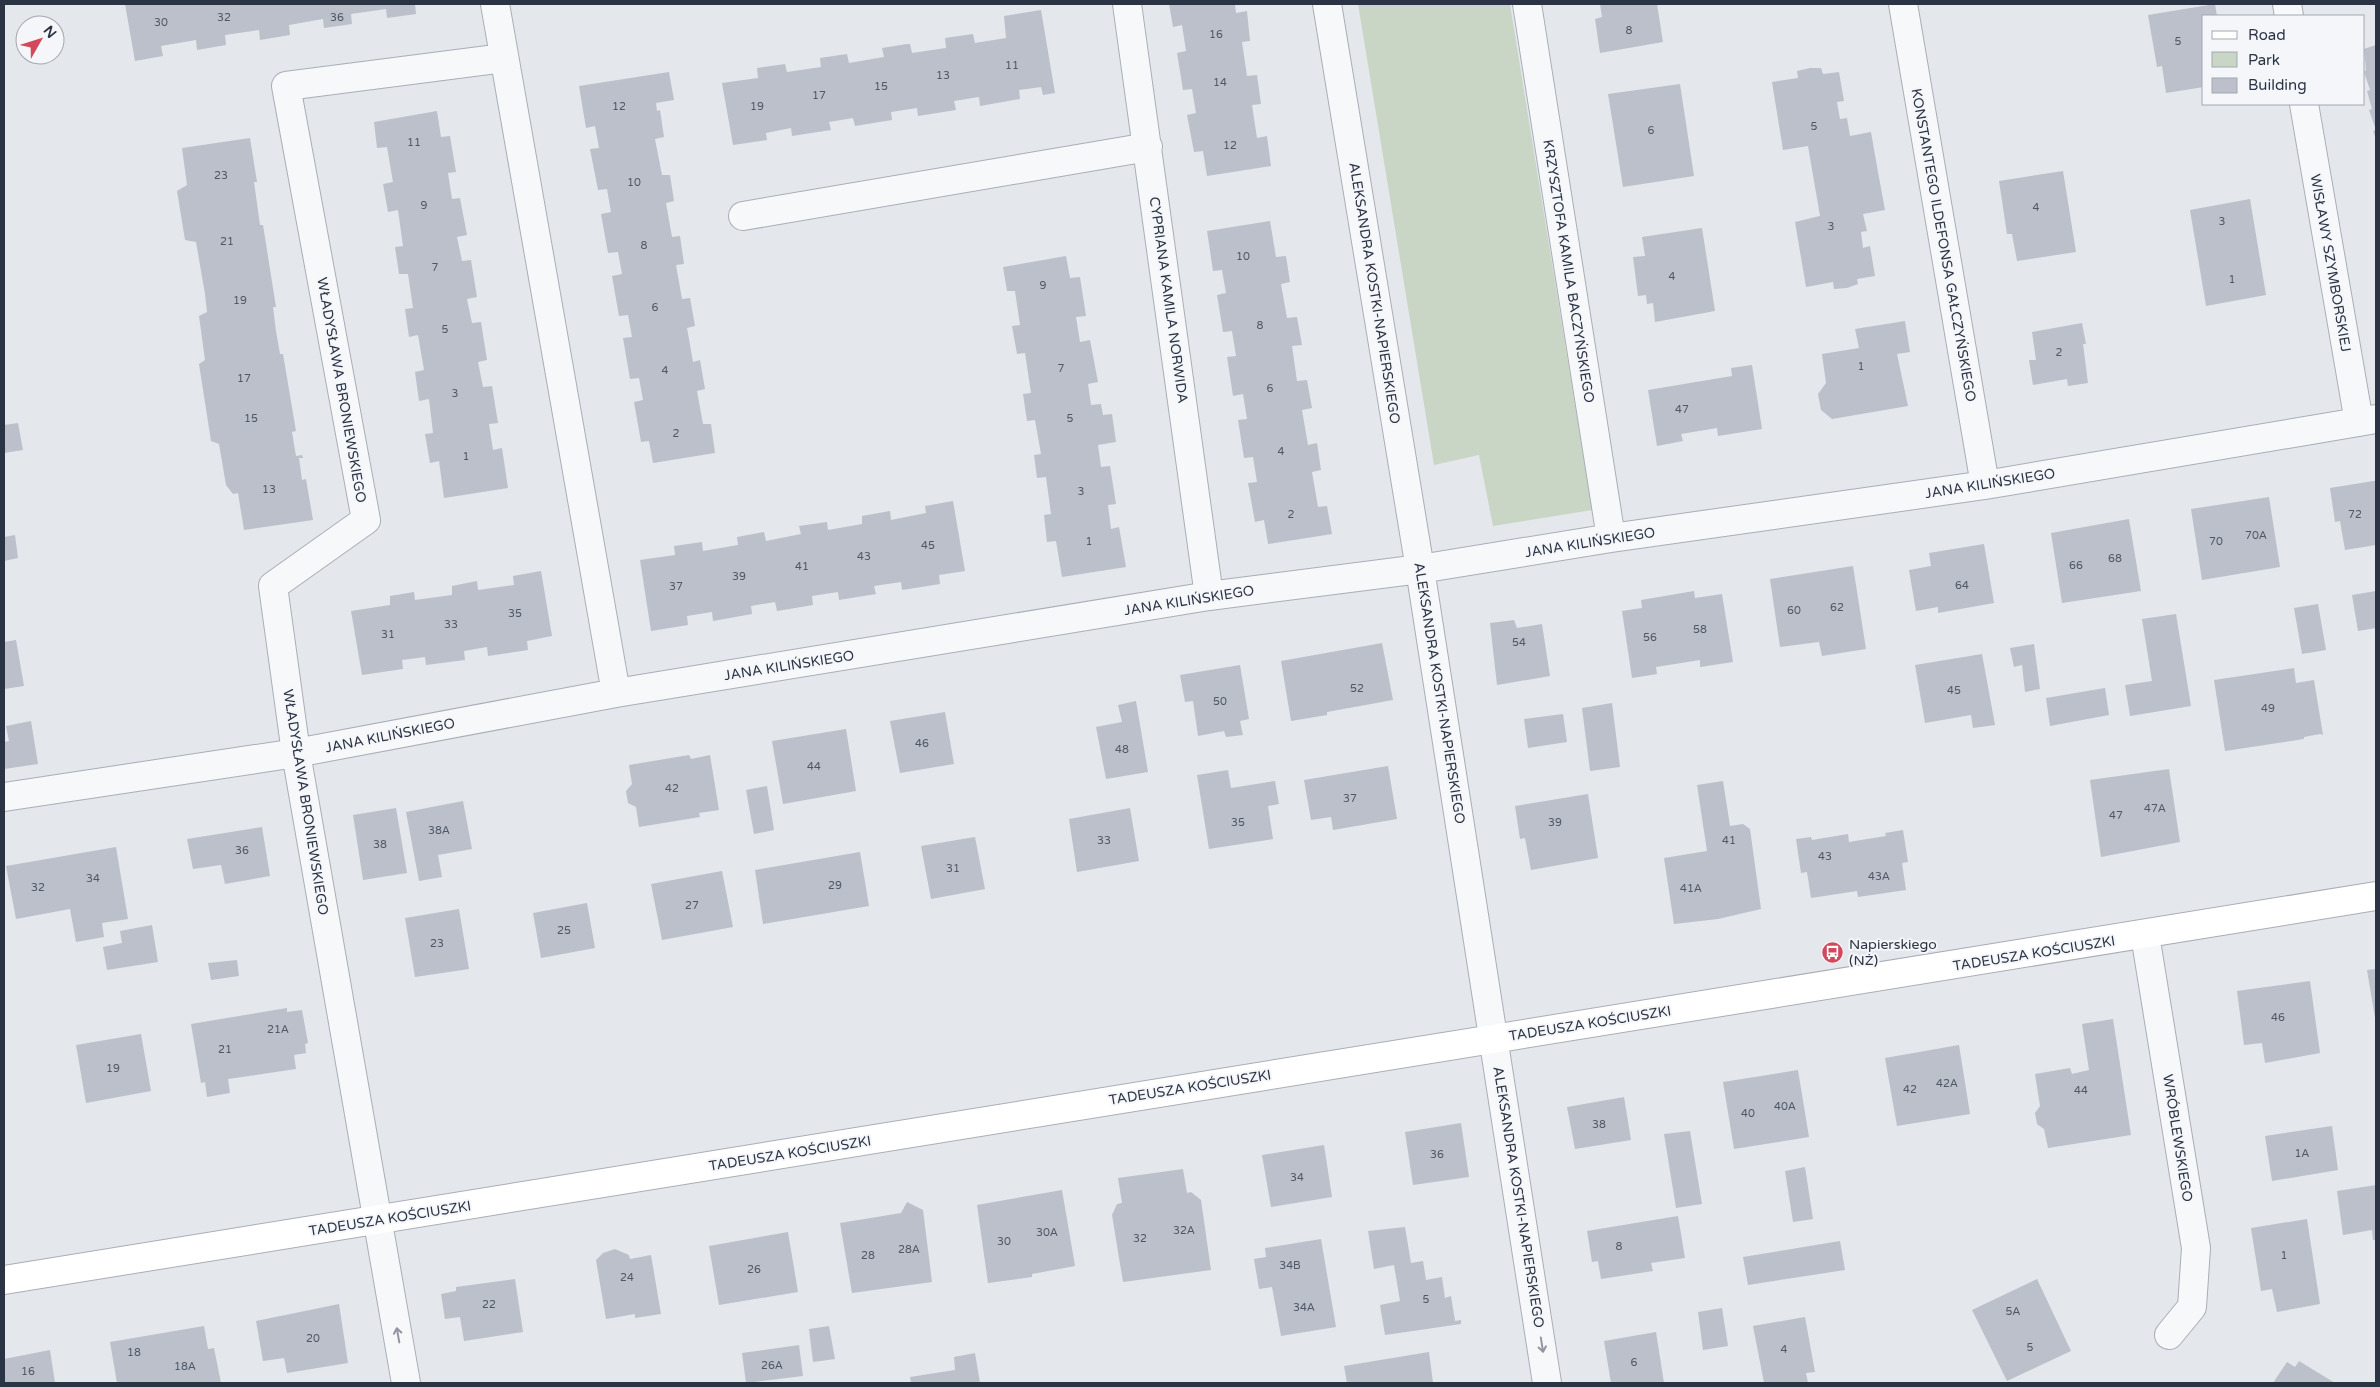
<svg xmlns="http://www.w3.org/2000/svg" width="2380" height="1387" viewBox="0 0 2380 1387" font-family="'Varela Round',sans-serif">
	<style>
		.green { fill: #c9d6c5 }
		.building { fill: #bbc0ca }
		.lines { fill: none; stroke-linecap: round; stroke-linejoin: round }
		.street-casing { stroke: #a9aeb7; stroke-width: 30 }
		.secondary-casing { stroke: #a9aeb7; stroke-width: 30 }
		.street { stroke: #f7f8fa; stroke-width: 28 }
		.secondary { stroke: #fff; stroke-width: 28 }
		.oneway { stroke: #9196a0 }
		.labels { text-anchor: middle; stroke-width: 4; stroke-linejoin: round; paint-order: stroke }
		.number-label { font-size: 11px; fill: #4f5766 }
		.street-label { font-size: 14px; fill: #2b3445; stroke: #f4f6f9 }
		.poi-label { font-size: 14px; fill: #2b3445; stroke: #f4f6f9; text-anchor: start }
	</style>
	<rect width="100%" height="100%" fill="#e4e7ec"/>
	<path class="green" d="M1358,4H1510L1592,510L1493,526L1479,455L1434,465Z"/>
	<path class="building" d="M125,4H415L416,14L387,18L386,9L351,14L352,24L324,28L323,19L289,25L290,35L260,40L259,30L225,35L226,45L197,50L196,40L161,46L163,56L135,61Z
		M1169,4H1235L1236,13L1247,11L1250,41L1242,42L1247,76L1257,75L1261,104L1252,105L1257,138L1267,136L1271,166L1207,176L1203,151L1194,152L1187,115L1196,113L1192,89L1183,90L1177,53L1186,51L1182,25L1173,27Z
		M1600,4H1657L1663,42L1600,53L1595,19L1602,17Z
		M2215,4L2217,16H2204V87L2166,93L2162,66L2157,67L2148,15Z
		M1041,10L1055,93L1043,95L1041,87L1019,90L1020,99L980,106L979,97L954,101L956,110L918,116L917,108L891,112L892,120L855,126L853,118L829,122L831,130L792,136L791,128L766,133L767,140L733,145L722,83L758,78L757,68L785,64L787,72L821,67L820,58L847,54L849,63L884,57L882,48L907,44H910L912,53L946,48L945,38L973,34L975,43L1006,38L1004,16Z
		M2376,45V139L2373,131L2376,130L2369,110L2372,109L2367,91L2370,90L2364,72L2366,70L2364,49Z
		M1810,68H1821L1823,74L1839,72L1844,101L1837,102L1840,119L1847,118L1850,136L1871,132L1878,172L1885,210L1863,214L1867,231L1861,232L1863,248L1870,246L1875,276L1857,279L1858,284L1847,288L1834,289L1833,282L1806,287L1795,222L1820,216L1808,146L1783,150L1772,82L1798,78L1797,71Z
		M669,72L674,100L656,103L657,111L660,110L664,137L655,139L662,175H670L674,201L666,203L672,237L680,236L684,264L676,265L682,299L690,298L695,326L687,328L693,362L700,360L705,389L697,391L703,424H711L715,453L653,463L649,441L641,442L634,402L643,400L639,378L630,379L623,338L632,337L628,315L619,316L612,276L622,274L618,252L608,253L601,214L611,212L607,189L598,190L590,149L599,148L595,126L586,128L579,86Z
		M1680,84L1694,176L1623,187L1608,94Z
		M437,111L441,137L450,136L456,172L448,173L452,199L460,198L467,235L457,237L462,261L471,260L477,297L467,299L472,323L481,322L487,360L478,362L483,387L492,386L498,423L489,424L493,450L502,448L508,488L444,498L439,461L430,463L425,434L433,433L429,399L419,401L415,372L424,370L418,335L409,337L405,309L413,308L408,274H399L395,247L403,246L398,210L388,212L383,184L393,182L387,147L377,148L374,122Z
		M250,138L257,182H254L260,225H263L276,307H273L276,331L280,354H283L296,431L292,432L296,456L302,455L303,458H299L302,480L306,479L313,520L244,530L238,493L233,494L226,485L219,444L211,441L199,364L205,360L199,316L207,312L205,294L196,242L185,240L177,191L187,185L182,148Z
		M2063,171L2076,252L2017,261L2012,234H2007L1999,181Z
		M2250,199L2266,295L2206,306L2190,210Z
		M1270,221L1276,257L1286,256L1290,282L1281,284L1287,318L1297,317L1302,345L1292,346L1297,381L1307,380L1312,408L1302,410L1308,445L1317,443L1321,470L1312,472L1318,507L1327,506L1332,534L1268,544L1264,520L1255,522L1248,483L1257,482L1253,457L1244,458L1238,420L1247,419L1243,394L1233,396L1227,357L1236,356L1232,331L1223,332L1217,295L1226,293L1222,270L1213,271L1207,231Z
		M1702,228L1715,311L1655,322L1653,303L1647,304L1646,295L1638,296L1633,257L1645,256L1642,237Z
		M1066,256L1070,278L1080,277L1086,316L1076,317L1080,342L1090,340L1098,382L1088,384L1091,405L1101,404L1103,415L1112,414L1116,442L1098,445L1101,467L1110,466L1116,504L1108,505L1111,529L1119,527L1126,567L1062,577L1056,541L1047,542L1044,515L1051,514L1046,477L1037,478L1034,455L1041,454L1035,420L1027,421L1023,394L1031,393L1025,353L1017,354L1012,326L1020,325L1015,291H1007L1003,267Z
		M1905,321L1910,352L1897,354L1908,406L1832,419L1821,410L1818,394L1826,383L1822,354L1859,348L1855,329Z
		M2082,323L2086,344H2083L2088,383L2068,386L2067,379L2033,385L2029,360H2036L2032,332Z
		M1752,365L1762,429L1718,436L1717,428L1681,434L1683,441L1657,446L1648,390L1732,376L1731,368Z
		M18,423L23,450L4,453V425Z
		M2373,481H2376V545L2345,550L2340,521L2335,522L2330,488Z
		M2269,497L2280,567L2202,580L2191,509Z
		M953,501L965,571L939,575L940,584L902,590L901,582L874,586L876,594L839,600L838,592L812,596L813,605L777,611L775,602L751,606L752,614L713,621L712,612L687,616L688,625L651,631L640,560L675,555L674,546L702,542L703,551L738,545L737,537L764,532L766,541L801,534L799,526L827,522L828,530L862,524V516L890,511L891,520L926,513L925,506Z
		M2129,519L2141,591L2062,603L2051,533Z
		M15,535L18,558L4,561V537Z
		M1984,544L1994,603L1938,613V607L1916,611L1909,570L1931,566L1929,553Z
		M1853,566L1866,649L1822,656L1819,642L1780,647L1770,579Z
		M541,571L552,636L527,641L528,650L488,656L487,647L464,651L465,660L426,665L425,657L402,660L403,669L362,675L351,611L390,605V596L414,592L415,600L452,595V586L477,581L478,590L514,585L513,576Z
		M1694,591L1695,598L1722,594L1733,662L1700,667V660L1656,667L1657,674L1632,678L1622,611L1642,608L1641,600Z
		M2376,591V628L2358,631L2352,595Z
		M2318,604L2326,650L2302,654L2294,608Z
		M2176,614L2191,706L2130,716L2125,685L2152,681L2142,619Z
		M1514,620L1517,628L1542,624L1550,676L1497,685L1490,623Z
		M16,640L24,686L4,689V642Z
		M1382,643L1393,700L1327,712V715L1291,721L1281,661Z
		M2034,644L2040,689L2025,692L2022,665L2014,667L2010,648Z
		M1982,654L1995,725L1973,728L1971,715L1925,723L1915,665Z
		M1240,665L1249,719L1240,721L1243,735L1226,737L1224,731L1198,736L1193,701L1185,702L1180,675Z
		M2294,668L2296,683L2314,680L2323,735L2320,734L2304,737V739L2225,751L2214,680Z
		M2105,688L2109,715L2050,726L2046,698Z
		M1136,701L1148,772L1106,779L1096,727L1122,722L1118,705Z
		M1612,703L1620,767L1590,771L1582,708Z
		M945,712L954,764L900,773L890,721Z
		M1563,714L1567,742L1528,748L1524,719Z
		M31,721L38,764L4,769V742L9,741L6,726Z
		M846,729L856,791L783,804L772,741Z
		M689,755L691,759L710,755L719,810L699,813L700,817L639,827L636,807L628,803L626,791L632,784L629,765Z
		M1388,766L1397,819L1333,830L1331,817L1311,820L1304,780Z
		M2169,769L2180,842L2101,857L2090,780Z
		M1228,770L1231,788L1275,781L1279,804L1268,806L1273,839L1209,849L1197,775Z
		M1723,781L1730,826L1743,824L1750,829L1761,909L1718,919L1674,924L1664,858L1707,851L1697,785Z
		M767,786L774,830L754,834L746,790Z
		M1588,794L1598,858L1531,870L1525,838L1520,839L1515,806Z
		M463,801L472,849L438,855L442,877L419,881L406,812Z
		M396,808L407,873L363,880L353,815Z
		M1130,808L1139,861L1077,872L1069,819Z
		M262,827L270,876L225,884L221,865L193,869L187,839Z
		M1903,830L1908,862L1902,863L1906,890L1858,897L1857,891L1811,898L1807,872L1801,873L1796,839L1811,837L1812,840L1848,834L1849,842L1886,836L1885,833Z
		M975,837L985,889L931,899L921,846Z
		M116,847L128,919L102,923L104,937L76,942L70,909L16,919L6,866Z
		M860,852L869,906L763,924L755,870Z
		M722,871L733,927L662,940L651,884Z
		M587,903L595,948L541,958L533,913Z
		M459,909L469,969L415,977L405,918Z
		M152,925L158,962L107,970L103,947L122,943L120,931Z
		M237,960L239,976L211,980L208,963Z
		M2376,969V1018H2375L2367,970Z
		M2310,981L2320,1053L2265,1063L2262,1043L2244,1045L2237,991Z
		M287,1008V1012L302,1010L308,1043L305,1044L306,1053L294,1055L296,1069L228,1079L230,1093L207,1097L205,1082L201,1083L191,1024Z
		M2113,1019L2131,1135L2048,1148L2044,1129L2037,1124L2035,1113L2040,1106L2035,1074L2070,1068L2072,1074L2089,1070L2082,1024Z
		M141,1034L151,1091L86,1103L76,1045Z
		M1959,1045L1970,1114L1897,1126L1885,1058Z
		M1798,1070L1809,1137L1734,1149L1723,1082Z
		M1624,1097L1631,1140L1575,1149L1567,1107Z
		M1461,1123L1469,1177L1413,1185L1405,1132Z
		M2332,1126L2338,1170L2272,1181L2265,1136Z
		M1690,1131L1702,1204L1676,1208L1664,1134Z
		M1324,1145L1332,1197L1271,1207L1262,1155Z
		M1805,1167L1813,1219L1793,1222L1785,1171Z
		M1183,1169L1187,1193L1191,1192L1201,1200L1211,1270L1123,1282L1112,1215L1117,1204L1122,1203L1118,1178Z
		M2376,1185V1240H2373L2372,1230L2343,1235L2337,1191Z
		M1062,1190L1075,1266L1032,1274V1277L988,1283L977,1205Z
		M907,1202L923,1210L932,1282L852,1293L840,1223L901,1213Z
		M1678,1216L1685,1258L1651,1263L1653,1271L1601,1279L1598,1261L1592,1262L1587,1231Z
		M2307,1219L2320,1304L2277,1312L2272,1289L2261,1291L2251,1228Z
		M1405,1227L1411,1263L1423,1261L1426,1280L1442,1277L1445,1298L1451,1296L1455,1321L1461,1320V1324L1385,1335L1380,1305L1400,1301L1394,1265L1374,1269L1368,1231Z
		M788,1232L798,1292L719,1305L709,1246Z
		M1321,1239L1336,1327L1281,1336L1272,1287L1259,1289L1254,1259L1266,1257L1265,1248Z
		M1840,1241L1845,1270L1748,1285L1743,1257Z
		M615,1249L629,1255L630,1259L651,1255L661,1314L635,1318V1314L606,1319L596,1260L603,1253Z
		M515,1279L523,1332L464,1341L460,1317L445,1319L441,1294L456,1291V1287Z
		M2037,1279L2071,1351L2007,1381L1972,1310Z
		M339,1304L348,1363L287,1373L284,1358L263,1361L256,1321Z
		M1722,1308L1728,1346L1703,1350L1698,1312Z
		M1805,1317L1815,1372L1806,1373L1808,1383H1764L1753,1326Z
		M204,1326L208,1349L214,1348L221,1383H117L110,1342Z
		M829,1326L835,1359L813,1362L809,1329Z
		M1656,1332L1664,1383H1611L1604,1341Z
		M799,1345L803,1376L746,1383L742,1353Z
		M50,1350L55,1383H4V1359Z
		M1429,1352L1433,1383H1347L1344,1366Z
		M975,1353L980,1383H911L910,1377L955,1370L954,1357Z
		M2299,1361L2335,1383H2273L2287,1362L2295,1367Z"/>
	<g class="lines">
		<defs>
			<path id="street" d="M495,4L616,693
				M1127,4L1209,596
				M1327,4L1420,569L1547,1383
				M1527,4L1611,538
				M1903,4L1985,485
				M2287,4L2289,16
				M2304,104L2359,422
				M743,216L1148,147
				M4,797L296,753L616,693L1209,596L1420,569L1611,538L1985,485L2376,419
				M2145,935L2196,1248L2192,1307L2169,1335
				M406,1383L296,753L273,586L366,520L286,86L504,58"/>
			<path id="secondary" d="M4,1280L2376,896"/>
		</defs>
		<use href="#street" class="street-casing"/>
		<use href="#secondary" class="secondary-casing"/>
		<use href="#street" class="street"/>
		<use href="#secondary" class="secondary"/>
	</g>
	<defs><path id="oneway-shaft" d="M-6 0H5M1.5-3L5.5 0L1.5 3" fill="none" stroke-width="1.6" stroke-linecap="round" stroke-linejoin="round" transform="scale(1.25)"/></defs>
	<g class="oneway">
		<use href="#oneway-shaft" transform="translate(398 1335) rotate(-100)"/>
		<use href="#oneway-shaft" transform="translate(1542 1345) rotate(81)"/>
	</g>
	<defs>
		<symbol id="bus-disc" viewBox="-11 -11 22 22"><circle r="9.5" fill="#d1495b" stroke="#f4f6f9"/><path d="M-5-6H5V4H4V6H2V4H-2V6H-4V4H-5ZM-3.5-4V0h7V-4ZM-3.5 1.2v1.5H-2V1.2ZM2 1.2v1.5H3.5V1.2Z" fill="#fff"/></symbol>
	</defs>
	<g fill-rule="evenodd">
		<use href="#bus-disc" x="1820" y="940" width="25" height="25"/>
	</g>
	<g class="labels">
		<g class="number-label">
			<text x="224" y="21">32</text>
			<text x="337" y="21">36</text>
			<text x="161" y="26">30</text>
			<text x="1629" y="34">8</text>
			<text x="1216" y="38">16</text>
			<text x="2178" y="45">5</text>
			<text x="1012" y="69">11</text>
			<text x="943" y="79">13</text>
			<text x="1220" y="86">14</text>
			<text x="881" y="90">15</text>
			<text x="819" y="99">17</text>
			<text x="619" y="110">12</text>
			<text x="757" y="110">19</text>
			<text x="1814" y="130">5</text>
			<text x="1651" y="134">6</text>
			<text x="414" y="146">11</text>
			<text x="1230" y="149">12</text>
			<text x="221" y="179">23</text>
			<text x="634" y="186">10</text>
			<text x="424" y="209">9</text>
			<text x="2036" y="211">4</text>
			<text x="2222" y="225">3</text>
			<text x="1831" y="230">3</text>
			<text x="227" y="245">21</text>
			<text x="644" y="249">8</text>
			<text x="1243" y="260">10</text>
			<text x="435" y="271">7</text>
			<text x="1672" y="280">4</text>
			<text x="2232" y="283">1</text>
			<text x="1043" y="289">9</text>
			<text x="240" y="304">19</text>
			<text x="655" y="311">6</text>
			<text x="1260" y="329">8</text>
			<text x="445" y="333">5</text>
			<text x="2059" y="356">2</text>
			<text x="1861" y="370">1</text>
			<text x="1061" y="372">7</text>
			<text x="665" y="374">4</text>
			<text x="244" y="382">17</text>
			<text x="1270" y="392">6</text>
			<text x="455" y="397">3</text>
			<text x="1682" y="413">47</text>
			<text x="251" y="422">15</text>
			<text x="1070" y="422">5</text>
			<text x="676" y="437">2</text>
			<text x="1281" y="455">4</text>
			<text x="466" y="460">1</text>
			<text x="269" y="493">13</text>
			<text x="1081" y="495">3</text>
			<text x="1291" y="518">2</text>
			<text x="2355" y="518">72</text>
			<text x="2256" y="539">70A</text>
			<text x="1089" y="545">1</text>
			<text x="2216" y="545">70</text>
			<text x="928" y="549">45</text>
			<text x="864" y="560">43</text>
			<text x="2115" y="562">68</text>
			<text x="2076" y="569">66</text>
			<text x="802" y="570">41</text>
			<text x="739" y="580">39</text>
			<text x="1962" y="589">64</text>
			<text x="676" y="590">37</text>
			<text x="1837" y="611">62</text>
			<text x="1794" y="614">60</text>
			<text x="515" y="617">35</text>
			<text x="451" y="628">33</text>
			<text x="1700" y="633">58</text>
			<text x="388" y="638">31</text>
			<text x="1650" y="641">56</text>
			<text x="1519" y="646">54</text>
			<text x="1357" y="692">52</text>
			<text x="1954" y="694">45</text>
			<text x="1220" y="705">50</text>
			<text x="2268" y="712">49</text>
			<text x="922" y="747">46</text>
			<text x="1122" y="753">48</text>
			<text x="814" y="770">44</text>
			<text x="672" y="792">42</text>
			<text x="1350" y="802">37</text>
			<text x="2155" y="812">47A</text>
			<text x="2116" y="819">47</text>
			<text x="1238" y="826">35</text>
			<text x="1555" y="826">39</text>
			<text x="439" y="834">38A</text>
			<text x="1104" y="844">33</text>
			<text x="1729" y="844">41</text>
			<text x="380" y="848">38</text>
			<text x="242" y="854">36</text>
			<text x="1825" y="860">43</text>
			<text x="953" y="872">31</text>
			<text x="1879" y="880">43A</text>
			<text x="93" y="882">34</text>
			<text x="835" y="889">29</text>
			<text x="38" y="891">32</text>
			<text x="1691" y="892">41A</text>
			<text x="692" y="909">27</text>
			<text x="564" y="934">25</text>
			<text x="437" y="947">23</text>
			<text x="2278" y="1021">46</text>
			<text x="278" y="1033">21A</text>
			<text x="225" y="1053">21</text>
			<text x="113" y="1072">19</text>
			<text x="1947" y="1087">42A</text>
			<text x="1910" y="1093">42</text>
			<text x="2081" y="1094">44</text>
			<text x="1785" y="1110">40A</text>
			<text x="1748" y="1117">40</text>
			<text x="1599" y="1128">38</text>
			<text x="2302" y="1157">1A</text>
			<text x="1437" y="1158">36</text>
			<text x="1297" y="1181">34</text>
			<text x="1184" y="1234">32A</text>
			<text x="1047" y="1236">30A</text>
			<text x="1140" y="1242">32</text>
			<text x="1004" y="1245">30</text>
			<text x="1619" y="1250">8</text>
			<text x="909" y="1253">28A</text>
			<text x="868" y="1259">28</text>
			<text x="2284" y="1259">1</text>
			<text x="1290" y="1269">34B</text>
			<text x="754" y="1273">26</text>
			<text x="627" y="1281">24</text>
			<text x="1426" y="1303">5</text>
			<text x="489" y="1308">22</text>
			<text x="1304" y="1311">34A</text>
			<text x="2013" y="1315">5A</text>
			<text x="313" y="1342">20</text>
			<text x="2030" y="1351">5</text>
			<text x="1784" y="1353">4</text>
			<text x="134" y="1356">18</text>
			<text x="1634" y="1366">6</text>
			<text x="772" y="1369">26A</text>
			<text x="185" y="1370">18A</text>
			<text x="28" y="1375">16</text>
		</g>
		<g class="street-label">
			<text transform="translate(1944 245) rotate(80)" y="5">KONSTANTEGO ILDEFONSA GAŁCZYŃSKIEGO</text>
			<text transform="translate(2331 263) rotate(80)" y="5">WISŁAWY SZYMBORSKIEJ</text>
			<text transform="translate(1569 271) rotate(81)" y="5">KRZYSZTOFA KAMILA BACZYŃSKIEGO</text>
			<text transform="translate(1375 293) rotate(81)" y="5">ALEKSANDRA KOSTKI-NAPIERSKIEGO</text>
			<text transform="translate(1169 300) rotate(82)" y="5">CYPRIANA KAMILA NORWIDA</text>
			<text transform="translate(342 390) rotate(80)" y="5">WŁADYSŁAWA BRONIEWSKIEGO</text>
			<text transform="translate(1990 483) rotate(-9)" y="5">JANA KILIŃSKIEGO</text>
			<text transform="translate(1590 542) rotate(-9)" y="5">JANA KILIŃSKIEGO</text>
			<text transform="translate(1189 600) rotate(-9)" y="5">JANA KILIŃSKIEGO</text>
			<text transform="translate(789 665) rotate(-9)" y="5">JANA KILIŃSKIEGO</text>
			<text transform="translate(1440 693) rotate(81)" y="5">ALEKSANDRA KOSTKI-NAPIERSKIEGO</text>
			<text transform="translate(390 735) rotate(-11)" y="5">JANA KILIŃSKIEGO</text>
			<text transform="translate(306 802) rotate(81)" y="5">WŁADYSŁAWA BRONIEWSKIEGO</text>
			<text transform="translate(2034 953) rotate(-9)" y="5">TADEUSZA KOŚCIUSZKI</text>
			<text transform="translate(1590 1023) rotate(-9)" y="5">TADEUSZA KOŚCIUSZKI</text>
			<text transform="translate(1190 1087) rotate(-9)" y="5">TADEUSZA KOŚCIUSZKI</text>
			<text transform="translate(2178 1138) rotate(81)" y="5">WRÓBLEWSKIEGO</text>
			<text transform="translate(790 1153) rotate(-9)" y="5">TADEUSZA KOŚCIUSZKI</text>
			<text transform="translate(1519 1197) rotate(81)" y="5">ALEKSANDRA KOSTKI-NAPIERSKIEGO</text>
			<text transform="translate(390 1218) rotate(-9)" y="5">TADEUSZA KOŚCIUSZKI</text>
		</g>
		<g class="poi-label">
			<text x="1849" y="949">Napierskiego<tspan x="1849" dy="16">(NŻ)</tspan></text>
		</g>
	</g>
	<rect width="2380" height="1387" fill="none" stroke="#2b3445" stroke-width="10"/>
	<rect x="2202" y="15" width="162" height="90" fill="#f4f6f9" stroke="#a4a8b1"/>
	<rect x="2212" y="31" width="25" height="8" fill="#ffffff" stroke="#a4a8b1"/>
	<text x="2248" y="40" font-size="15" fill="#2b3445">Road</text>
	<rect x="2212" y="52" width="25" height="15" fill="#c9d6c5" stroke="#a4a8b1"/>
	<text x="2248" y="65" font-size="15" fill="#2b3445">Park</text>
	<rect x="2212" y="78" width="25" height="15" fill="#bbc0ca" stroke="#a4a8b1"/>
	<text x="2248" y="90" font-size="15" fill="#2b3445">Building</text>
	<g transform="translate(40 40) rotate(51)"><circle r="24" fill="#f4f6f9" stroke="#a4a8b1"/>
	<path d="M0-4L9 19L0 12L-9 19Z" fill="#d1495b"/>
	<text y="-8" font-size="14" font-weight="bold" text-anchor="middle" fill="#2b3445">N</text>
	</g>
</svg>
